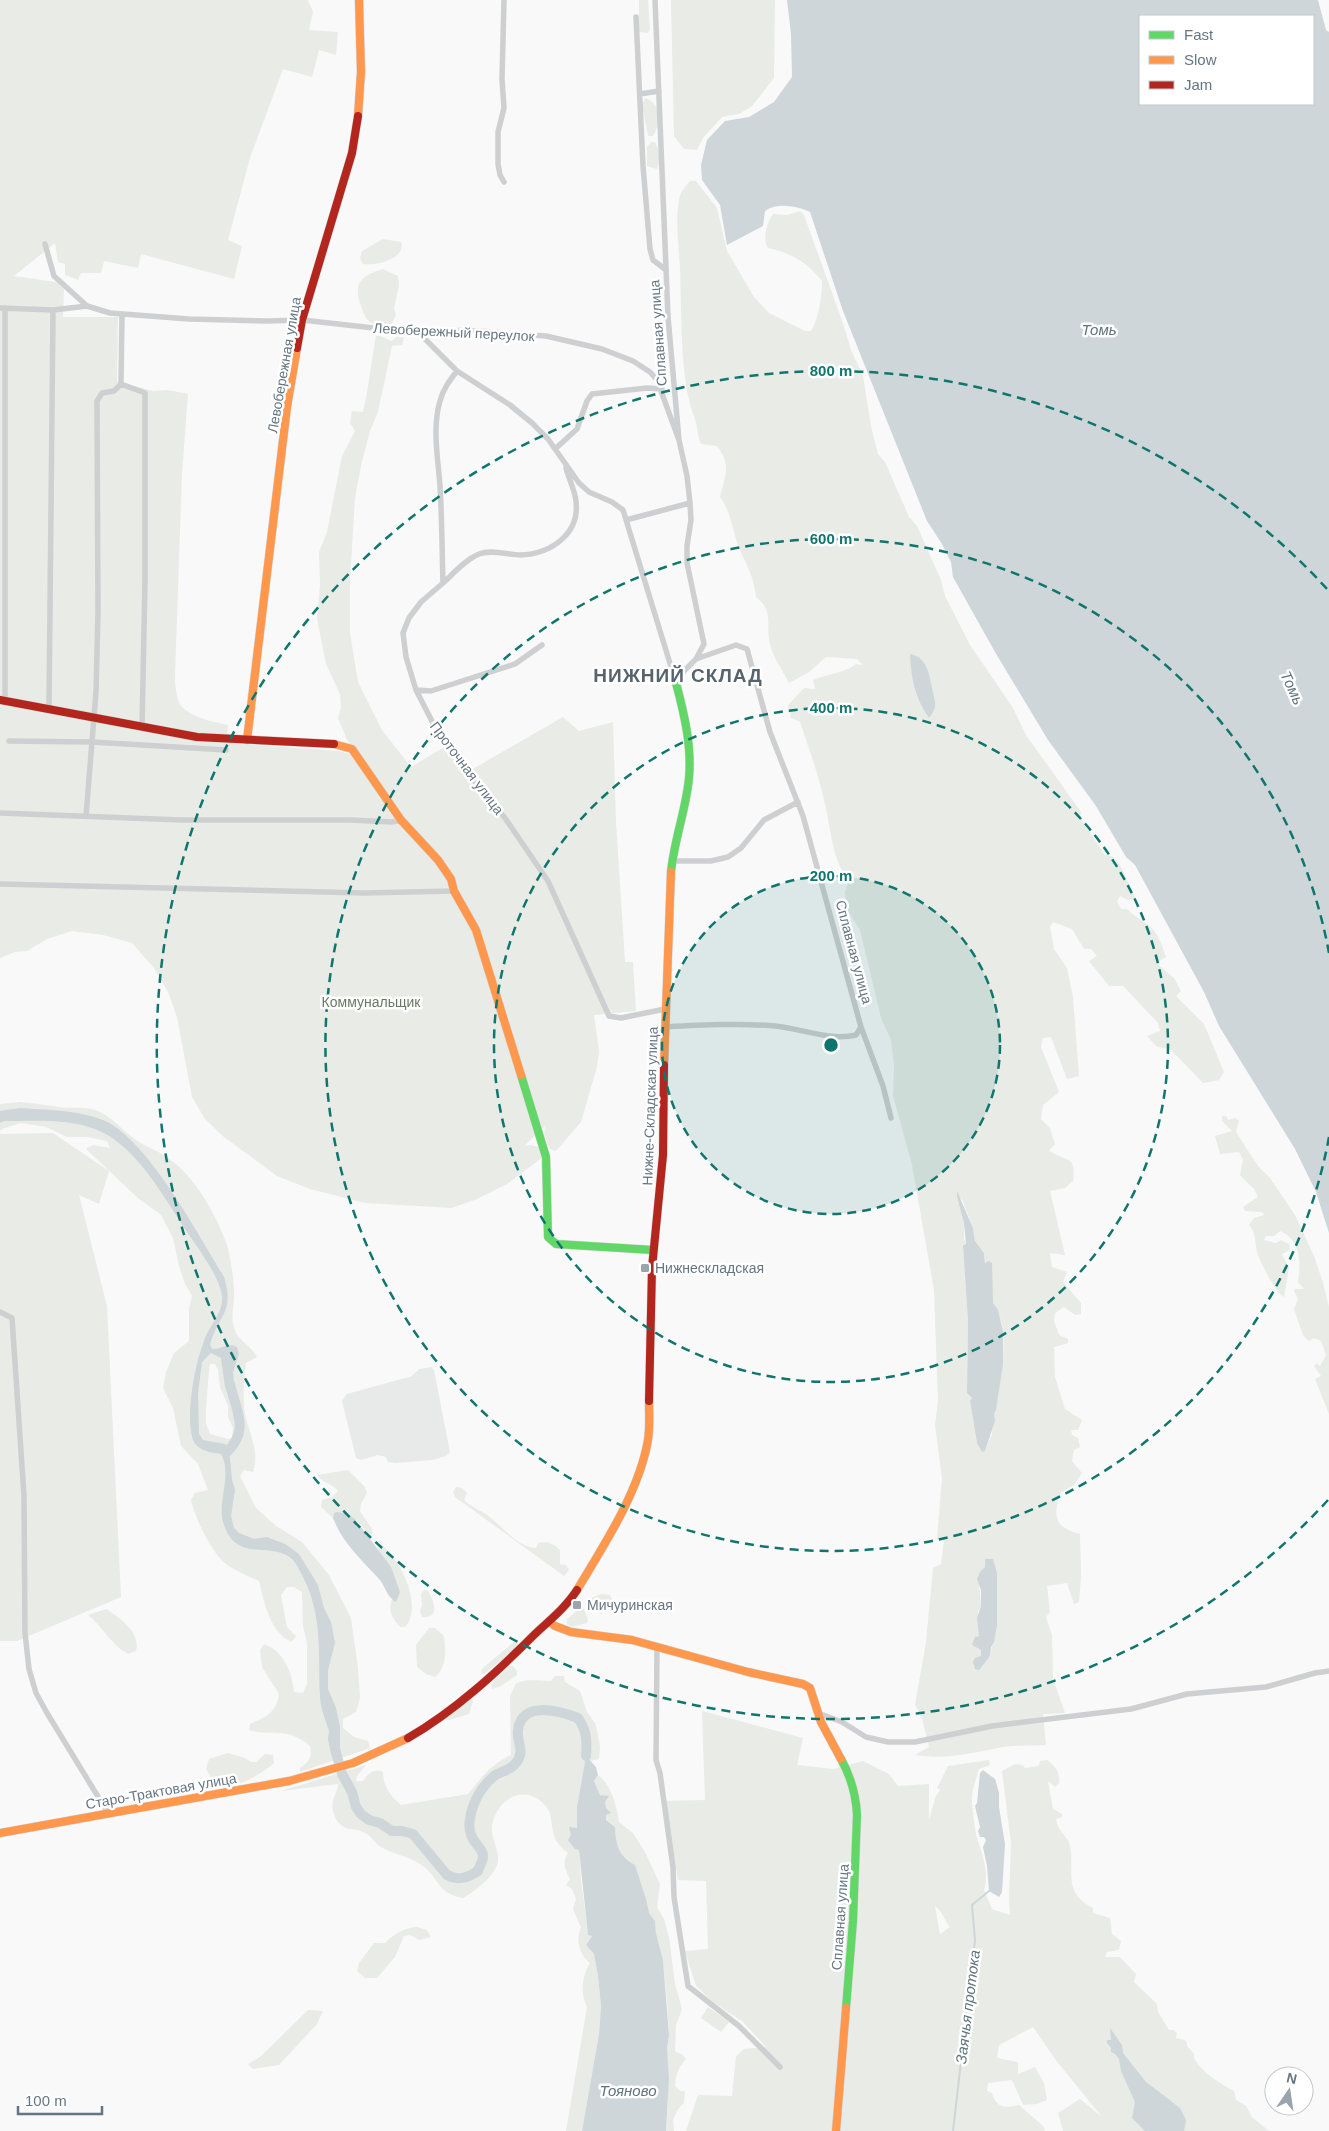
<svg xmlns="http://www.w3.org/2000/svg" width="1329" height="2131" viewBox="0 0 1329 2131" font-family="Arial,sans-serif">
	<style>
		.built { fill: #e8e9e9 }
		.green { fill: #e8ebe6; fill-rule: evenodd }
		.water { fill: #ced6d9; fill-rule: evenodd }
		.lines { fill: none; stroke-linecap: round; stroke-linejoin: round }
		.stream { stroke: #ced6d9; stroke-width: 2 }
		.river { stroke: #ced6d9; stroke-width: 10 }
		.fast-casing { stroke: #d5d6d7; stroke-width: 9 }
		.slow-casing { stroke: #d5d6d7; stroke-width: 9 }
		.jam-casing { stroke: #d5d6d7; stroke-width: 9 }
		.street { stroke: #cecfd0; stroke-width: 5.5 }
		.fast { stroke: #63d668; stroke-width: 8 }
		.slow { stroke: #ff974d; stroke-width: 8 }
		.jam { stroke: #b3261e; stroke-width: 8 }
		.ring { fill: none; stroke: #0f766e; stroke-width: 2.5; stroke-dasharray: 9 6 }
		.poi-dot { fill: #99a4ac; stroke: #fff; stroke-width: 2 }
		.labels { text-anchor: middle; stroke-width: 5; stroke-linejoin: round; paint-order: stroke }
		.street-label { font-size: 14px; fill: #657683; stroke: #fff }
		.park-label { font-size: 14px; fill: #687a64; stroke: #fff }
		.poi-label { font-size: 14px; fill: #657683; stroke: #fff; text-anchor: start }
		.water-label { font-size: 15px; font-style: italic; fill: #60757c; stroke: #fff }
		.district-label { font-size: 19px; font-weight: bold; letter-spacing: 1px; fill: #57646e; stroke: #fff }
		.centre { fill: #0f766e; stroke: #fff; stroke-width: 2.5 }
		.ring-label { font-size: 15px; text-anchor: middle; font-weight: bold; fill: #0f766e; stroke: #fff; stroke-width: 5; stroke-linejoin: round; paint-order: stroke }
	</style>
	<rect width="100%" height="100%" fill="#f9f9f9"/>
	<path class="built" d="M431,1367L434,1370L450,1452L446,1456L432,1460L396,1463L388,1462L386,1457L378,1455L361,1460L356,1458L342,1401L347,1394L412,1376L419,1369Z"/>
	<path class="green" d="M0,0H308L313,12L309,30L338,32L336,55L319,50L312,77L283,69L250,158L228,240L242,246L234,279L141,254L138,268L104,261L101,273H81L78,280L65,275V264L58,262L55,243L14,276L56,282L64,289L63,317H118L117,381L153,391L167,390L188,394L182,473L175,676C175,685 176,700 182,707C193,718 214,722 228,725L227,743L338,751L350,754L375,789L382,787L347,740L338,718L341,707L340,694L326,664L317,619L320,584L319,552L327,532L342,456L355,431L350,423L352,411L363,412C369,387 371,362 376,336H381L391,341L397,337H404L402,345L392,346L378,412L370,431L362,461L355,498L350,580V633L358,682L382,730L411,767L451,743L471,770L563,717L579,731L613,722L616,822L625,962H633L636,1011L594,1015L599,1051L597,1067L581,1122L556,1151L550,1149L544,1134L545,1126L524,1146L531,1145L539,1147L543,1155L539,1160L507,1184L477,1199L452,1208L365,1203L310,1189L277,1176L224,1137L205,1119L192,1097L177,1017L168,992L154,968L132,943L103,935L72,931L47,939L27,951L15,952L0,958Z
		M639,0H648L650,29L648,33L639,32Z
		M671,0H775L774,78L752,106L739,114L722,117L703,138L697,150L684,149L674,136Z
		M645,98C661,102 661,125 653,136H648L642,105Z
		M651,142H655C659,150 661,160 657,169L647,166V147Z
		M690,181H696L717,208L727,251L754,297L769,313L805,331H811C819,318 822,296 822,281C808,263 790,252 768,248C762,239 767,222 773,214L787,215L800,211L804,215L844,326L851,350L863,376L871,426L878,454L885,462L909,517L917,526L941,580L945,596L970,645L1013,708L1026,735L1081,812L1080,817L1104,854L1113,857L1120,865L1136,899L1127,900L1120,896L1117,901L1121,909H1127C1134,916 1140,919 1147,924C1158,932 1162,945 1166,957L1156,963L1174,978L1181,991L1176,996L1204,1024L1224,1072L1219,1080L1203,1083L1171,1050L1156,1046L1147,1036L1160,1031L1158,1023L1123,986H1109L1089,961L1097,956L1091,949H1084L1072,929L1053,922L1050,927L1054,949L1067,968L1073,997L1079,1076L1067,1079L1051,1037L1043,1038L1041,1047L1059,1092L1043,1105L1041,1119L1050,1128L1055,1144L1049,1151C1069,1162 1076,1156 1073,1181L1065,1188L1050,1191L1065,1255L1050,1253L1052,1267L1067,1272L1063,1282L1081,1303V1314L1075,1315L1064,1307L1055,1313L1054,1321L1059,1335L1068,1339V1343L1054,1347L1055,1377L1065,1409L1082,1420L1078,1430H1071L1072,1435L1078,1438L1080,1447L1074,1450L1072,1461L1082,1473L1074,1485L1060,1493C1053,1516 1054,1527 1080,1534L1081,1577L1079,1602L1074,1604L1067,1583L1047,1586L1050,1612L1046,1617L1052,1635L1053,1679L1065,1713L1043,1714L1046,1745C1033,1746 1015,1745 1003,1747C972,1753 946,1760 915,1755L929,1747L922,1718L915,1705L926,1642L933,1568L941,1564L944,1541L937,1539L942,1478L935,1425L938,1401L934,1290L912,1165L893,1096L894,1066L891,1040L881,1018L860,930L847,909L845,892L849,881C832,861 831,829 825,804C819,776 809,749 800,722L791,718L788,705L804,688L815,689L813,680C827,674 845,673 856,664L863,665L857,659L826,657L809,672L789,683C783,671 773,657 770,644C765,625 775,612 756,597C753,572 746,566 738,545C732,528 731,512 720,497C725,475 732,466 717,446L701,444C697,435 698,428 695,419C679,379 682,313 680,269C679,246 675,222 679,200C680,192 685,187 690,181ZM957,1197L962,1199L973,1228L975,1241L984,1253L993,1303C1013,1330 999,1379 996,1410L994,1414L992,1434L985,1451L977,1443L970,1401L972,1398L967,1392L968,1321L963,1247L966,1244L964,1239V1223ZM985,1567L997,1573L996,1623L990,1657H982L978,1612L981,1606L979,1582Z
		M383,239L401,242C407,259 375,266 363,264L360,258L362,251Z
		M383,269L398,276L399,286L394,308L396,315L391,325C369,326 366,322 360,303C353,281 364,275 383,269Z
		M20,1102C34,1103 44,1105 58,1107C70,1109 83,1106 95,1110C110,1115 120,1128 132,1137C143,1146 157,1150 168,1158C194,1175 217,1216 227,1245C230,1255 234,1280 234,1290C235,1303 230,1315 234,1328C238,1341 251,1345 257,1357L246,1363C244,1378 243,1392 244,1407C246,1429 261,1449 253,1472L244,1470L240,1476L256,1508L276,1526L302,1542L329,1575L351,1618L358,1668L360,1698L356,1712L343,1719V1728L354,1737L368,1741L370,1748L300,1772V1768C310,1761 312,1758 310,1746C287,1726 274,1737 249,1730L250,1724C266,1717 277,1712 279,1694L262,1667L260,1650L264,1644C284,1651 292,1672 294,1692L303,1693L307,1684V1643L303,1626L302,1592L294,1587H287L281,1595L287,1627L296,1636L292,1642C270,1633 264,1602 259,1581C248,1576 237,1572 227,1565C212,1554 195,1518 191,1500L195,1493L208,1490L198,1464L181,1446L173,1408L163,1388L166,1372L174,1353L189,1341V1308L192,1296L185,1284L179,1266L173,1238L161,1215L139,1199L86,1149L93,1145L110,1148L107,1141L87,1137H67L46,1127L21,1123L2,1129L0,1131V1104ZM210,1364H215L218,1370L220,1387L228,1406V1417L233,1428L232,1437L228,1439L210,1434C209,1430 206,1426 206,1422C205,1418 209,1367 210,1364Z
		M1222,1116H1226L1228,1120L1235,1118L1239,1121L1236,1132L1258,1166L1270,1178L1295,1215L1314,1256L1323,1283L1329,1307V1414L1315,1379L1321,1376L1314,1366L1317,1363L1320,1366L1326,1355L1321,1341L1314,1338L1309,1341L1303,1335L1294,1309L1298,1299L1294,1291L1295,1289H1304L1298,1282C1301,1262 1301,1240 1280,1231L1274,1236H1266L1264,1240L1276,1243L1281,1240L1289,1244L1290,1250L1282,1254L1289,1268L1284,1297C1275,1292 1260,1262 1257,1252C1255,1242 1256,1233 1249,1225L1254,1218L1264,1215L1262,1212L1245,1211L1243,1207L1258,1197L1254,1189L1240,1175L1243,1160L1239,1152L1220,1154L1215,1136L1232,1131L1222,1121Z
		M53,1133L109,1171L99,1204L79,1195L107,1306L121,1597L17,1641H0V1134Z
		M348,1470L365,1487L367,1493L361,1504L360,1511L372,1529L373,1534L369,1535C357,1520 354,1514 334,1513L333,1518L321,1507L322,1500L332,1497L338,1491C332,1483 322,1483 317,1475Z
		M456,1487L462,1488L467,1493L464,1500C472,1508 483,1511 491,1518C504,1528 517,1547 536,1548L538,1543C548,1541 552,1543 560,1550V1564L566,1565L569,1570L564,1576L455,1497L453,1492Z
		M379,1543C400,1557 424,1606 405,1627H400C392,1618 388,1611 392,1599L396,1601L377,1546Z
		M427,1590C434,1599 441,1619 422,1617L420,1611L422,1605L421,1594L423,1591Z
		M601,1594L610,1595L614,1603L610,1609L601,1614L588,1604L589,1599Z
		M580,1608L584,1609L588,1620L587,1623L572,1627L567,1624V1619Z
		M106,1609C120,1618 141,1632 136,1651L128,1654C112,1646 103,1627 88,1615Z
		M429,1628H435L444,1636C446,1652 447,1666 435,1677L426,1674L417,1667L416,1645Z
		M515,1641L520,1645L483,1675L481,1671L484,1667Z
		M509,1666H513L517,1671V1675L501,1686L492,1689L491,1684Z
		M555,1676H564L565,1682L580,1691L587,1712L595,1723L597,1730L600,1747L599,1759L590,1761L586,1757L577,1807L581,1880L588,1934L592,1936L586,1945L594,1954L598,1976L601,2006L599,2034L582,2131H566L587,2007C580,1994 582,1975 590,1963C580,1955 575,1941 581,1928L573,1909L576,1899L572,1889L566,1885L570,1879C565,1869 562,1863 568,1853C544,1836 558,1818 544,1804C523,1783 496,1800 492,1826C490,1840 503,1854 496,1867C490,1880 475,1891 463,1898C435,1893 440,1877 420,1864C408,1856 393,1854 381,1847C375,1844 373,1838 367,1834C356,1826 343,1834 335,1817C328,1801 337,1797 338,1784L281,1791L366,1765L357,1776L356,1781H363C369,1773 373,1768 383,1772C383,1786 390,1796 401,1805L468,1794C482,1777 490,1765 511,1755L510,1696L516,1683L528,1680L551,1681Z
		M471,1697L473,1701L469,1714L449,1720L444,1719Z
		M702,1711L803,1738L797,1765L834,1769L863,1761L889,1774L898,1786L929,1784V1820L935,1798L940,1790L937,1788L948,1766L989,1760L990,1765L979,1769C976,1780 971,1791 972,1803C973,1813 974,1824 976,1834C981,1852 990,1871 984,1890L992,1909L1010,1915L1009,1900L1011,1843L1002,1771L1015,1764L1023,1765L1025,1768L1039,1766L1040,1761L1047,1760C1056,1767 1060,1771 1059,1783L1055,1787L1048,1781L1053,1809L1062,1814V1817L1056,1819C1058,1833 1067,1834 1070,1846C1075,1873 1062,1892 1093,1908V1913L1110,1918L1112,1934L1121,1941L1119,1950L1107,1952L1105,1957H1120L1136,1974L1134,1982L1157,2004L1158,2012L1169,2030H1174L1177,2033L1176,2038L1185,2040L1187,2043V2046L1194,2054V2058C1202,2073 1221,2084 1234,2091L1236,2100L1246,2106L1252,2117L1269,2131H1063L1058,2113L1080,2099L1102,2117L1055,2059L1033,2027L999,2045L997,2058L1018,2062V2074L1035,2067L1044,2083L1047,2100L1037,2104L1023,2105L1012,2080L988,2083L987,2091L992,2093C996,2108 1005,2108 1019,2105L1043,2126L1045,2131H686L698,2095L732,2096L736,2056L744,2049L766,2047L743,2022L713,2002L696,1986L685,1951L708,1949L706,1881L678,1880L665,1801L705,1800ZM935,1906C945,1915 943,1918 950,1927L940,1934Z
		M228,1753L245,1758L251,1762H256L265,1754L273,1755L274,1763C259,1776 235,1790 215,1785L206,1769L209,1759Z
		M598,1775C611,1784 617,1807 619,1822L633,1833L645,1852L660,1884L657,1907L664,1919L669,1937L675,1984L682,2009L676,2025L675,2051L683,2055L686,2059C678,2068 676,2074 675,2086L680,2091H685L684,2103L678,2109L673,2120L674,2131H666L668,2103L667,2049L669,2035L667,2000L663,1960L656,1933L655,1921L649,1913L625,1859L616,1847L615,1827L606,1820L605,1802L608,1797L600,1795L594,1781Z
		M417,1927L427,1930L431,1937L419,1940L410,1935L404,1936L395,1957L377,1978H365L357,1971L359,1963L374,1943H385C395,1934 402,1928 417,1927Z
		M708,2007L729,2022L721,2032L701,2018Z
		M308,2010L323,2011L317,2024L279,2065L253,2069L248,2064L260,2057Z"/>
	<path class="water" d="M787,0H1318L1326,30L1329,32V1233L1316,1192L1295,1149L1219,1026L1204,992L1135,865L1126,857L1096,806L1048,740L995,652L953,577L951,562L942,544L927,521L843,311L810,212C797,206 777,202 765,211L763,226L727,245L720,205L702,180L701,165L707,140L725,121L749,117L774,102L792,77L791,34ZM1140,16H1313V104H1140Z
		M910,654C927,657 929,674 932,688C933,694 936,701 935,707C934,711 931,715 929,718C915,698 911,678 910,654Z
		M20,1108C47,1110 78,1110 103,1120C147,1138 199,1236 224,1277C235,1313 218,1315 210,1345L212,1349C221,1350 228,1342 237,1347L239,1354L233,1372L235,1396L229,1397L225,1387L221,1358L211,1353L202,1362L198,1393L199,1434L203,1440L225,1444L229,1448L232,1480L235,1490L231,1516L234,1528L239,1533L254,1539L267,1537L285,1544L299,1554L318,1585L324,1608L331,1622L335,1643L328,1670V1689L336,1708L340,1727V1760L335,1761C332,1754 329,1747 328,1739C328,1736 330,1731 328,1728C325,1719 320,1706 320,1696C318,1654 323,1616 303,1577C299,1569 295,1560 288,1556C267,1543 236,1561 224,1525C216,1503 233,1475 221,1454C212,1453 199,1451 194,1442C184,1420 195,1363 204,1341C209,1325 224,1313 222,1296C219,1275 197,1247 185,1229C166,1200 144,1161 115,1140C85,1117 40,1121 4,1121L0,1123V1111Z
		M957,1191L973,1228L975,1241L984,1253L985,1263L989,1261L992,1263L993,1303L998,1310L1003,1331V1364L996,1410L994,1414L995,1421L985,1451L982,1452L977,1443L970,1401L972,1398L967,1393L968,1321L963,1246L966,1244L964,1223L957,1197Z
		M337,1512L348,1514L355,1519L391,1567L400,1592L396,1602C388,1598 385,1587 380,1580C362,1560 343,1544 333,1518L334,1513Z
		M985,1559H993L997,1573V1625L994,1642L991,1647L990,1656L979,1670L975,1669L973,1662L975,1658L981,1656V1650L972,1645L975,1637L979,1636L977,1618L981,1606V1590L977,1579L980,1572L985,1567Z
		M586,1756L596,1767L598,1775L594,1781L600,1795L609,1796L605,1802L606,1808L611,1813L606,1815V1820L615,1827C616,1845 618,1856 635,1865L646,1899L649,1913L655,1921L656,1933L663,1960L669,2035L667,2049L669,2079L666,2131H582L599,2034L601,2006L598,1976L594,1954L586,1945L592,1936L588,1935L579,1850L575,1849L568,1840L571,1835L569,1827L577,1828V1807Z
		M983,1770L995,1779L999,1793V1807L1005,1844L1002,1892L999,1897L989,1891L987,1866L983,1847L986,1840L984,1837H980L978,1831L980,1827L975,1806L977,1803L980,1773Z
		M1110,2028L1122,2045L1123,2053L1146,2082L1180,2108L1186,2120L1184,2131H1145L1132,2118L1135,2102L1121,2071L1119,2059L1115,2054L1111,2052V2048L1107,2043V2040H1111Z"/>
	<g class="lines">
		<path class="stream" d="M953,2131L975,1940L972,1905L989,1891"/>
		<path class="river" d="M227,1452C250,1430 236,1411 230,1384
			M335,1749L342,1774L352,1792L356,1807L361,1814L369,1820L380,1823L392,1831H402L413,1834L447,1875C459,1881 467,1878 478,1871C479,1867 483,1861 483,1857C484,1846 466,1842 470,1819C472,1803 481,1787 494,1776C501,1771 510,1771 516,1763C526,1750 516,1742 518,1730C522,1700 559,1711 578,1718C587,1731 587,1740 586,1756"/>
		<defs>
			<path id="fast" d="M671,872C674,840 686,810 689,778C692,746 684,713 676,683
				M521,1075L546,1157L548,1237L556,1244L653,1250
				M841,1759C851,1777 856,1794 857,1815L853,1921L846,2008"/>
			<path id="slow" d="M358,116L361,72L359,0
				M247,740L287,407L297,348
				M334,744L352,749L401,820L438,860L451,879L454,891L476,930L521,1075
				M664,1065L671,872
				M577,1590C604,1545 639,1492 648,1440C650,1427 649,1413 649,1401
				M549,1622L555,1626L571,1632L632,1640L748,1672L803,1684L810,1688L821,1722L841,1759
				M0,1833L289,1781L353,1763L408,1738
				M836,2131L846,2008"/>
			<path id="jam" d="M297,348L302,320L352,153L358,116
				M0,700L197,737L334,744
				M649,1401L652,1268L663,1155L664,1065
				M408,1738C455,1711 497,1672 535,1634C550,1620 566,1607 577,1590"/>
		</defs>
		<use href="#fast" class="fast-casing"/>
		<use href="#slow" class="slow-casing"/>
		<use href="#jam" class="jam-casing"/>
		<path class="street" d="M504,0L502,79L504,108L498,132V164L500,175L504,182
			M655,0L668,317L679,440L687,476L690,503L691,520L687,546V563L704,644L696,659
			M636,17L643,166L650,249L653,260L666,270
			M640,94L659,91
			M45,244L54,276L87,306L110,313L189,319L268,321L302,320L419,333L466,330L504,333L546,336L602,349L633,361L650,372L657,380L679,440
			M0,308L53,310L87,306
			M419,333L457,371L510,405L532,423L548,439L579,483L589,492L612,502L623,510L676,683
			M457,371C450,380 443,389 440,401C432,428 438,458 440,486C442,518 442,551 443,583L421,602L409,618L403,633L406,657L416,690L435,727L453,748L477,785L505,818L548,881L609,1016L621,1018L665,1009
			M121,384L145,393V581L142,727
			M555,449L577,429L587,401L592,394L647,388L662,389
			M626,520L690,503
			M443,583C454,573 465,560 479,554C491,549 508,555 520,555C551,554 580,534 576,501C575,491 569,479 566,468
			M676,683L685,670L696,659L736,645L747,649L770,732L803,816L861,1027L883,1086L891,1118
			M416,690L431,691L515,664L542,645
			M5,700V308
			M49,708L53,310
			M9,741L92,742L226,750
			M0,813L181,820H350L392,822L401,820
			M86,816L96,692L98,612L97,401L102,393L114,391L121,384L122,314
			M672,861H711L728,857L741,848L764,820L798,802
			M0,884L364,893L454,891
			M664,1027C702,1025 739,1023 776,1026C802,1029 830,1041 856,1035L861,1027
			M0,1312L12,1318L24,1496L25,1633L29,1669L36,1693L47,1713L108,1813
			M657,1648L656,1760L660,1773L673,1867L674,1897L688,1986L739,2026L780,2067
			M818,1713L842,1722L866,1737L888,1742H915L992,1726L1131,1709L1187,1694L1266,1687L1315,1673L1329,1671"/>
		<use href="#fast" class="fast"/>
		<use href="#slow" class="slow"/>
		<use href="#jam" class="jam"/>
	</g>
	<circle cx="831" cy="1045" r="169" fill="#0f766e" fill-opacity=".12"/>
	<g class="ring">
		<circle cx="831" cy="1045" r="169"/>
		<circle cx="831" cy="1045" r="337"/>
		<path d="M1329 1137A506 506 0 1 1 1329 953"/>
		<path d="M1328 1500A674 674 0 1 1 1328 590"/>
	</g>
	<g class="poi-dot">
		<rect x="640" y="1263" width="10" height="10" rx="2.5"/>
		<rect x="572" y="1600" width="10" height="10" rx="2.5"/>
	</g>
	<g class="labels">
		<g class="street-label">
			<text transform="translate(454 332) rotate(3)" y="5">Левобережный переулок</text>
			<text transform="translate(658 333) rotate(-94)" y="5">Сплавная улица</text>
			<text transform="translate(284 365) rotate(-80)" y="5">Левобережная улица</text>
			<text transform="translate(467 768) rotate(53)" y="5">Проточная улица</text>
			<text transform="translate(854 952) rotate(75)" y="5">Сплавная улица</text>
			<text transform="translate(650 1106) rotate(-88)" y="5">Нижне-Складская улица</text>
			<text transform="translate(161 1791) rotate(-10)" y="5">Старо-Трактовая улица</text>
			<text transform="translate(840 1917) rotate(-86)" y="5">Сплавная улица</text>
		</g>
		<g class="park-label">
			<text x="371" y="1007">Коммунальщик</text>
		</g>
		<g class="poi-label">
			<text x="655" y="1273">Нижнескладская</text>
			<text x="587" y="1610">Мичуринская</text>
		</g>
		<g class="water-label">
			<text x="1099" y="335">Томь</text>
			<text transform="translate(1292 688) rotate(65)" y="5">Томь</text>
			<text transform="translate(968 2007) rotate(-83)" y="5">Заячья протока</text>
			<text x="628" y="2096">Тояново</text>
		</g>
		<g class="district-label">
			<text x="678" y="682">НИЖНИЙ СКЛАД</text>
		</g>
	</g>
	<circle cx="831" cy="1045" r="8" class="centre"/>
	<g class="ring-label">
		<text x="831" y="376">800 m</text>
		<text x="831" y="544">600 m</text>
		<text x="831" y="713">400 m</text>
		<text x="831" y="881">200 m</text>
	</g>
	<rect x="1139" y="15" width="175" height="90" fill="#ffffff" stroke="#c1c8cd"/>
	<rect x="1149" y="31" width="25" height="8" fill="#63d668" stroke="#c1c8cd"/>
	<text x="1184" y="40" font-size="15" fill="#657683">Fast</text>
	<rect x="1149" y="56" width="25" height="8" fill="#ff974d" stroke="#c1c8cd"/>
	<text x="1184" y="65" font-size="15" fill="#657683">Slow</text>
	<rect x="1149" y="81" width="25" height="8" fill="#b3261e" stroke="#c1c8cd"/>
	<text x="1184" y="90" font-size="15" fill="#657683">Jam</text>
	<g transform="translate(1289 2091) rotate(13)"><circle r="24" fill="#ffffff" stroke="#c1c8cd"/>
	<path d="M0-4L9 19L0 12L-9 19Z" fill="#99a4ac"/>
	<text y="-8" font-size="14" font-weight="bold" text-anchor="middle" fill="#657683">N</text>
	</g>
	<path d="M18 2106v8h84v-8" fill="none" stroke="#657683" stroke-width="2.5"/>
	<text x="25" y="2106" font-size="15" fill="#657683" stroke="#ffffff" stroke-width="4" paint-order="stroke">100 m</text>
</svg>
